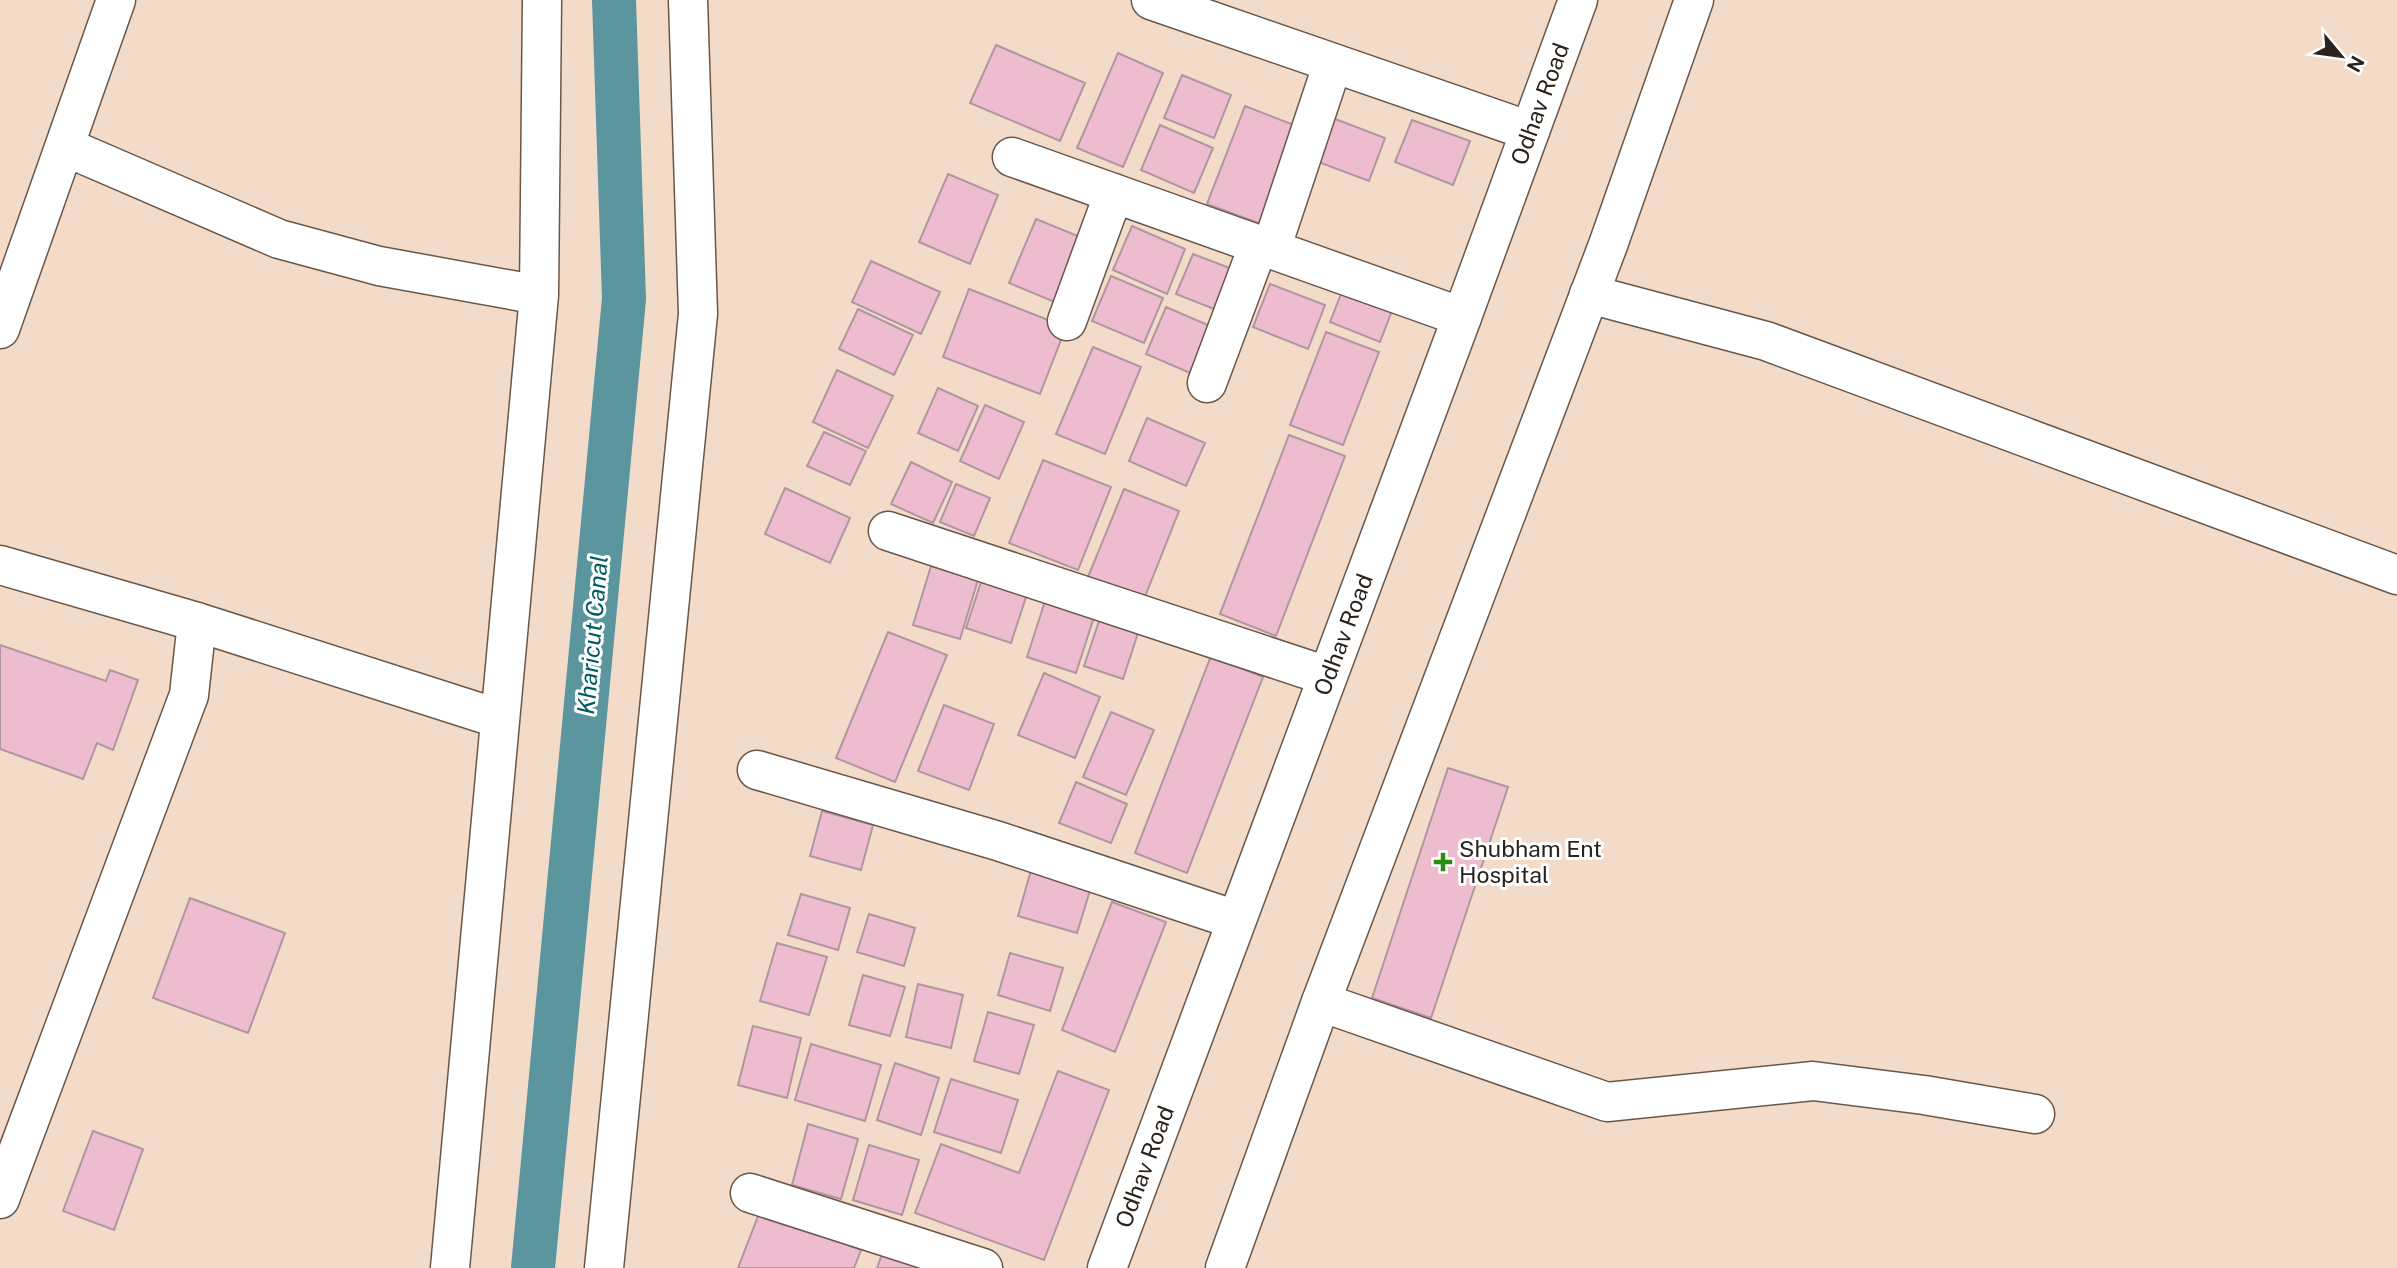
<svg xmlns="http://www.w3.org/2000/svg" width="2397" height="1268" viewBox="0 0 2397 1268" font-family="'Public Sans',sans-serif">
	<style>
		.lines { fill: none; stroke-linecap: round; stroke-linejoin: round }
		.canal { stroke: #5b959d; stroke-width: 44 }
		.building { fill: #eebccf; stroke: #b196a0; stroke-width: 2 }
		.minor-casing { stroke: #6b5749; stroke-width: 41 }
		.major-casing { stroke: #6b5749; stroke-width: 41 }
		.minor { stroke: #fff; stroke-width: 38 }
		.major { stroke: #fff; stroke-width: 38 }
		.poi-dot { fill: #2a8f0f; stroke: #fff; stroke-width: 2.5 }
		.labels { text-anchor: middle; stroke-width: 6; stroke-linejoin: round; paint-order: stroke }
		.street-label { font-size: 23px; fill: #2a221b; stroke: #fff }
		.poi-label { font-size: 23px; fill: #2a221b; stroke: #fff; text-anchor: start }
		.water-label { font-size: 24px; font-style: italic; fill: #005a63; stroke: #fff }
	</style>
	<rect width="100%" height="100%" fill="#f3dbca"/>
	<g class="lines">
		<path class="canal" d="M533,1268L624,299L614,0"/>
	</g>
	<path class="building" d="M996,45L1085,83L1060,141L970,103Z
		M1118,53L1163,73L1123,167L1077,148Z
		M1182,75L1231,95L1214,138L1164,118Z
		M1245,106L1299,127L1261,224L1207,204Z
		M1330,117L1385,138L1369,181L1313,160Z
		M1412,120L1470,141L1453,185L1395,162Z
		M1160,125L1213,148L1194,193L1141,170Z
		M948,174L998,195L970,264L919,242Z
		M1036,219L1095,243L1069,308L1009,283Z
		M1132,226L1185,249L1167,294L1113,270Z
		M1193,254L1235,270L1219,311L1176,294Z
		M871,261L940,292L921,334L852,302Z
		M1111,276L1163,298L1144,343L1092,321Z
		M1270,284L1325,305L1308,349L1253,327Z
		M969,289L1066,327L1040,394L943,357Z
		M1343,289L1393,308L1380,342L1330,322Z
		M1166,307L1217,329L1197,376L1146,354Z
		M858,309L913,335L894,375L839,349Z
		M1326,332L1379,352L1343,445L1290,425Z
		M1093,347L1141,367L1105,454L1056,434Z
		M837,370L893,396L868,448L813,422Z
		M938,388L978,406L958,451L918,433Z
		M985,405L1024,422L999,479L960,461Z
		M1147,418L1205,443L1186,486L1129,461Z
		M824,432L866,451L850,485L807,466Z
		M1289,435L1345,456L1276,636L1220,614Z
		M1043,460L1111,487L1078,570L1009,543Z
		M911,462L952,482L933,523L891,504Z
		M956,484L990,498L974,536L940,522Z
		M785,488L850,518L830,563L765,534Z
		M1124,489L1179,511L1144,599L1088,577Z
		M931,566L978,580L960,639L913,625Z
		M983,576L1028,591L1011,643L966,628Z
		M1046,598L1095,614L1076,673L1027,657Z
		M1101,615L1140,627L1123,679L1084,666Z
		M888,632L947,655L895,782L836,758Z
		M0,645L106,681L110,670L138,680L113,750L97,743L83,779L0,749Z
		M1211,656L1263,677L1187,873L1135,853Z
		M1044,673L1100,697L1075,758L1018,735Z
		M944,705L994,724L969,790L918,771Z
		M1111,712L1154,730L1126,795L1083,777Z
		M1448,768L1508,787L1431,1018L1372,998Z
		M1076,782L1127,804L1111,843L1059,823Z
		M822,811L873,825L861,870L810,856Z
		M1032,867L1092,884L1077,933L1018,916Z
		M801,894L850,908L838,950L788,935Z
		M190,898L285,933L248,1033L153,998Z
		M1112,902L1166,922L1115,1052L1062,1030Z
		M869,914L915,928L904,966L857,952Z
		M777,943L827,957L809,1015L760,1001Z
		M1010,953L1063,968L1050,1011L998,995Z
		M863,975L905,987L890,1036L849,1025Z
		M918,984L963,995L951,1048L906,1037Z
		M988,1012L1034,1025L1019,1074L974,1061Z
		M753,1026L801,1038L787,1098L738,1085Z
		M811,1044L881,1065L865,1121L795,1100Z
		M895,1063L939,1078L921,1135L877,1120Z
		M1058,1071L1109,1090L1044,1260L915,1213L941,1144L1019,1173Z
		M951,1079L1018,1100L1001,1153L934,1132Z
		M808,1124L858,1139L841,1199L792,1185Z
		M93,1131L143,1149L114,1230L63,1211Z
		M869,1145L919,1160L902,1215L853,1200Z
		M760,1211L861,1250L854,1268H738Z
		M888,1238L943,1268H877Z"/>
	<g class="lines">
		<defs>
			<path id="minor" d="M1151,0L1530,131
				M66,147L279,239L379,266L539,295
				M1012,157L1462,317
				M1271,249L1333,63
				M1589,294L1766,341L2397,575
				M1067,321L1114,193
				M0,329L116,0
				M1207,383L1259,244
				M888,531L1327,676
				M0,565L197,622L500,719
				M757,770L998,841L1236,920
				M1321,1002L1607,1102L1813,1081L1924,1095L2035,1114
				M750,1193L983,1268
				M0,1199L189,695L197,622
				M450,1268L539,295L542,0
				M604,1268L698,314L688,0"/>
			<g id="major">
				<path id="s1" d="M1107,1268L1462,317L1578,0"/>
				<path d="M1225,1268L1321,1002L1608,245L1694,0"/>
			</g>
		</defs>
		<use href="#minor" class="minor-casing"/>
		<use href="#major" class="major-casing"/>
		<use href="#minor" class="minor"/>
		<use href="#major" class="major"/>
	</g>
	<path class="poi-dot" d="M1439.5 851.5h7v7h7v7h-7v7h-7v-7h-7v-7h7z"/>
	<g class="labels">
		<g class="street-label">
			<text dy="8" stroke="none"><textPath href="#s1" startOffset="1242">Odhav Road</textPath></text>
			<text dy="8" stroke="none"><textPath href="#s1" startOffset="676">Odhav Road</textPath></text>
			<text dy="8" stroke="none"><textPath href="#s1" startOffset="108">Odhav Road</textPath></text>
		</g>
		<g class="poi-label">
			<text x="1459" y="857">Shubham Ent<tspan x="1459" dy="26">Hospital</tspan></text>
		</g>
		<g class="water-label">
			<text transform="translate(593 635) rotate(-85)" y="8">Kharicut Canal</text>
		</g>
	</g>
	<g transform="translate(2341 56) rotate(119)" stroke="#ffffff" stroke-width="5" paint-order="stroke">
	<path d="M0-5L12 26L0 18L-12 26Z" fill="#2a221b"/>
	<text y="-10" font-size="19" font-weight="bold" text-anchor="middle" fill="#2a221b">N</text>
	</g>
</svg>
